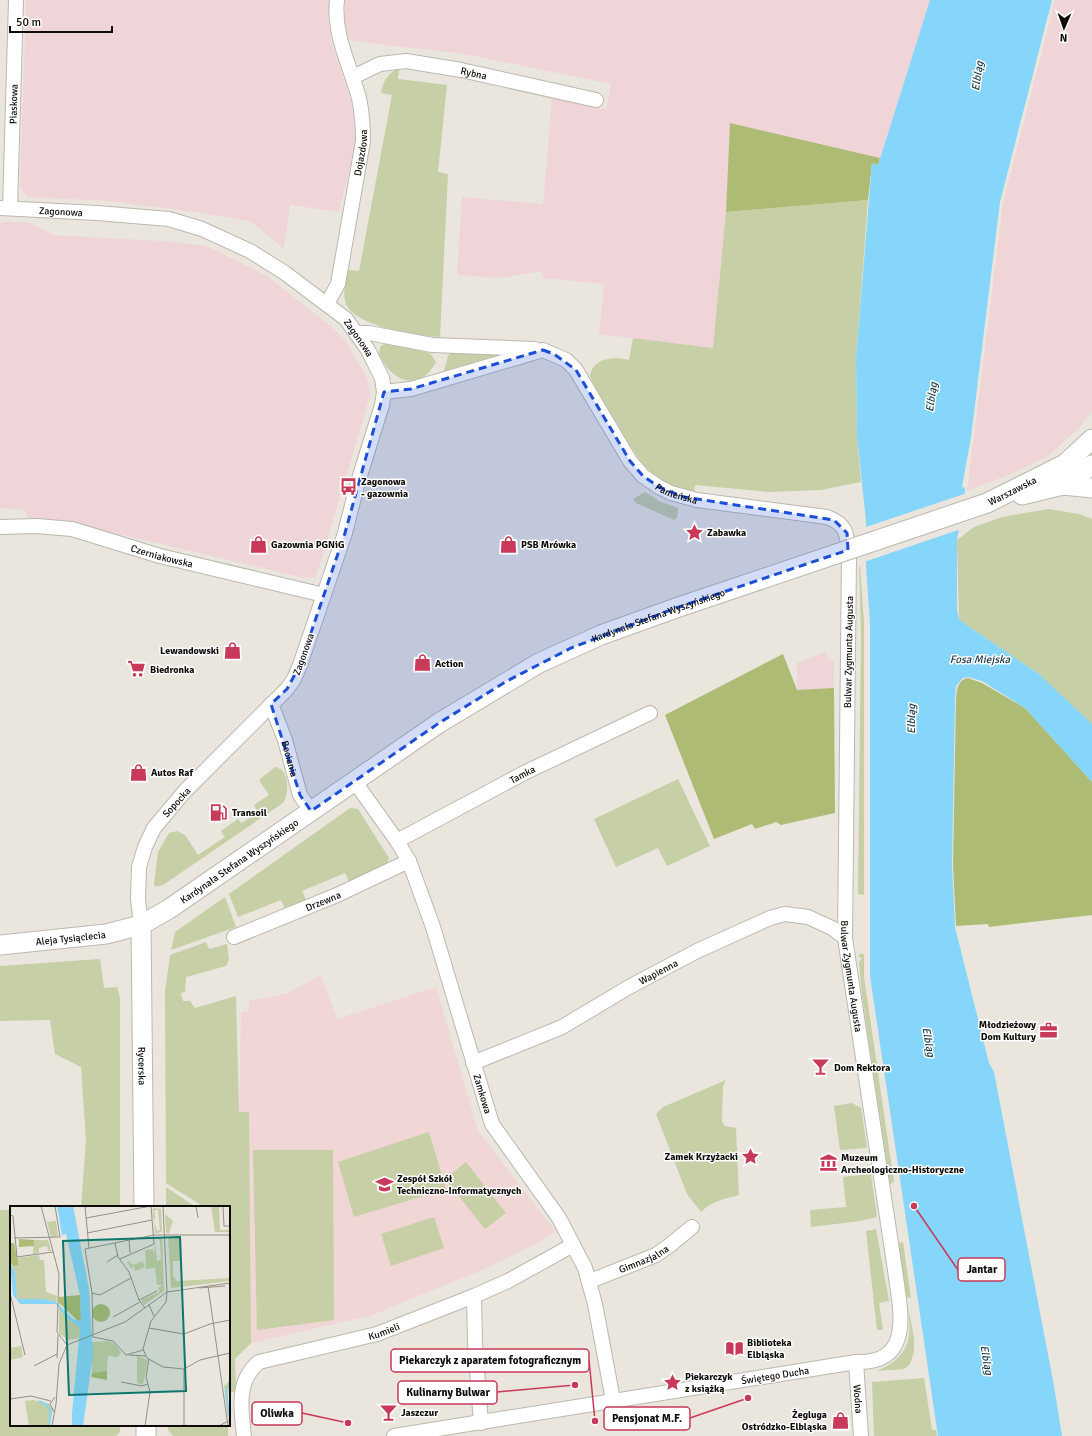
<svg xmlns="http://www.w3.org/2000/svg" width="1092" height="1436" viewBox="0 0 1092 1436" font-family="Signika,sans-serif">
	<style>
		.industrial { fill: #f0d5d8 }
		.education { fill: #f0d6d5 }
		.green { fill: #c6cfa6 }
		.forest { fill: #adbb75 }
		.water { fill: #86d5fb }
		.pier { fill: #eae6dd }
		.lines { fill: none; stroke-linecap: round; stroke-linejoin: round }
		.street-casing { stroke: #bbb8af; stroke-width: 16 }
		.secondary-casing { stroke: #bbb8af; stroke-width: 21 }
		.street { stroke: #fff; stroke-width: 14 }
		.secondary { stroke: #fff; stroke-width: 19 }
		.secondary-bridge-casing { stroke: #bbb8af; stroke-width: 21; stroke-linecap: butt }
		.secondary-bridge { stroke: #fff; stroke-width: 19 }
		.marked { fill: #1d4ed8; fill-opacity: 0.2; stroke: #1d4ed8; stroke-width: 3; stroke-dasharray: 8 5; stroke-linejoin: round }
		.labels { text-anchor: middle; stroke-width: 3; stroke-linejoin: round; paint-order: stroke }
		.street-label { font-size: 10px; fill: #0d0c09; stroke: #fff }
		.poi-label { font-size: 10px; font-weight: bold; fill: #0d0c09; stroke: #fff; text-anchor: start }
		.water-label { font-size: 11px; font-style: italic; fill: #183b4b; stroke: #fff }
		.inset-river { fill: none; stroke: #86d5fb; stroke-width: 2 }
		.inset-road { fill: none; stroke: #928f88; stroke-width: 1 }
		.view { fill: #0f766e; fill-opacity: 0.15; stroke: #0f766e; stroke-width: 2 }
		.inset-edge { fill: none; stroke: #0d0c09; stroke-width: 2 }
		.leader { fill: none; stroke: #c9395a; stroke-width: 1.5 }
		.callout-dot { fill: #c9395a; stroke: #fff; stroke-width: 1.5 }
		.callout { fill: #fff; stroke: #c9395a; stroke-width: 1.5 }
		.callout-label { font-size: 11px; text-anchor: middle; font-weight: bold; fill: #0d0c09 }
	</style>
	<rect width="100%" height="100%" fill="#eae6dd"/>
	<path class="industrial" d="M26,0H330L328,17L330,38L352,105L356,128L355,147L339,212L290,205L284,249L252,222L204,213L106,201L27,197L20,187Z
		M345,0H930L880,158L730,123L726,228L713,348L599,334L604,284L542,278V271L501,278L457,275L462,197L543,204L552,98L606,109L611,84L465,54L353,41L346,35L344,26Z
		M1055,0H1092V411L1079,428L1047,457L1011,474L967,491L1003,203Z
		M2,222H27L55,235L176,242L207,246L267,276L333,328L346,341L368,380L370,396L316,577L304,578L123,535L117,537L62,521L29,520L25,510L0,508V223Z
		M826,652L829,659L834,662V688L797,690V663Z"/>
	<path class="education" d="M321,975L337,1019L436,987L478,1131L555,1231L543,1240L482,1270L370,1316L251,1343L249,1113L239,1112L241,1012L249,1011V1001L288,993Z"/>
	<path class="green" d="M399,68L398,79L447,85L438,172L448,174L440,337C419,337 355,326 346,304C342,294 346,280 348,270L359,271L392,95L381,93C383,80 388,74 399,68Z
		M868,200L856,359L857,436L861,482L821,490L768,492L695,485L694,493C654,486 638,460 619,427C609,411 599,394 590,377C592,358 614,356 629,360L633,338L713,348L726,212Z
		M387,342L430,353L436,362C419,394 391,381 379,354L380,347Z
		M452,352L502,354L444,371L448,356Z
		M645,492L659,501L678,508L677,518L674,520L636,503L633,499Z
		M1049,509L1079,514L1092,519V725L1039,674L968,626L959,619L957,540L974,527L1002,517Z
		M859,566L860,567L864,622V895L858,894L861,632Z
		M275,767C289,768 290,793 283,803L163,885L155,887L154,884L158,852L169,833L177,831L185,835L198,855L225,837L221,831L238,819L242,823L258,812L254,805L269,795L259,780Z
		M678,779L710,846L667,866L658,848L616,867L594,819Z
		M350,808L358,809L389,858L386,867L350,884L345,873L302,891L307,903L286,911L281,900L238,917L229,894Z
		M225,897L236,927L171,950L175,932Z
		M206,942L209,949L227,944L229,960L226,966L186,977L185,992L181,993L183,1001H190L195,1008L236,996L239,1112H249L251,1343L235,1359L236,1392H231L229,1207H204L166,1183L165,992L170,955Z
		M859,954H864V977L894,1182L890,1184L862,995L859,962L862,958L859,957Z
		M100,959L104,988L117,987L120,998V1207H81L86,1140L81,1067L55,1054L50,1020L0,1021V966Z
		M726,1080L723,1086L722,1122L725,1126L736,1128L739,1195C723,1199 712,1201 701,1212L687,1194L656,1114L663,1107Z
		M852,1103L861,1108L867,1148L840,1150L834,1106Z
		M429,1132L446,1189L354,1217L338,1162Z
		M253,1150H333L334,1320L257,1330Z
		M466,1162L506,1213L485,1229L445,1179Z
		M871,1174L877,1217L860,1221L811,1227L810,1210L846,1207L843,1177Z
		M166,1187L196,1207H166Z
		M0,1210H11V1425H120V1432L116,1436H0Z
		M434,1217L444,1248L391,1266L381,1234Z
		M876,1229L889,1301L879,1303L883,1330H877L866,1231Z
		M903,1242L911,1298L906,1297L899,1243Z
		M908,1306L914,1338V1352L910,1364L904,1369L877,1371C910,1357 912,1338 908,1306Z
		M924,1378L932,1430H936L937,1436H874L872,1382Z
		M168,1425H228V1436H173L168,1430Z"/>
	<path class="forest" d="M730,123L880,158L878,165L872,164L868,200L726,212Z
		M783,654L797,690L834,688L835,813L781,825L776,822L755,829L752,824L714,839L665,715Z
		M968,678L982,683L1025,708L1092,782V915L989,927L988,924L956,926L953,865L956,700C957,691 957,680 968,678Z"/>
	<path class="water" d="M930,0H1052L1000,202L971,437L962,487L965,488V494L957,540V610L959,619L968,626L1039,674L1090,722L1092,725V782L1025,708L982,681L968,677L963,678L956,686L955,700L952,865L955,927L989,1063L994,1072L1054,1386L1062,1436H938L870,976V623L866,566V521L857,436L856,359L872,163L878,165Z"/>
	<path class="pier" d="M967,493L961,529L864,562L863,528Z"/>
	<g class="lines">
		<defs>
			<g id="street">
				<path id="s1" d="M353,77L380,64L406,61L461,70L596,100"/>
				<path id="s2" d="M0,208L97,213L169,219L202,229L250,251L285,273L346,319L368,350L382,378L384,392L382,405L358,482L345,533L300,665L294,679L287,689L185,791L154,828L145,847L139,867L138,899L141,925"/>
				<path id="s3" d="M10,208L16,0"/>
				<path id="s4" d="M327,304L338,284L363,141C363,126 362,112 359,98C350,65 333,35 337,0"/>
				<path d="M357,333H369L432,345L535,349"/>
				<path id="s5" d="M384,392L411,389L543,350L566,360L576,370L630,461L643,476L659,487L671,493L697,500L827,517C848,525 847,535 849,556L845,938L895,1270C900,1309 915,1364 856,1362L394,1436"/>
				<path id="s6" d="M0,527L37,526L72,529L160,556L324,595"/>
				<path id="s7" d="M271,704L285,740L300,795L311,811"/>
				<path id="s8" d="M355,782L397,841L409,861L433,927L492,1124L559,1218L585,1268L595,1304L613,1400"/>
				<path id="s9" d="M397,841L524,773L650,713"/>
				<path id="s10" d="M234,937L337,895L409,861"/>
				<path id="s11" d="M473,1063L562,1027L629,987L697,951L770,918L785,914L808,917L832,928L845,938"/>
				<path id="s12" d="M590,1281L656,1255L670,1245L692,1227"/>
				<path d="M474,1296L475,1343L481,1423"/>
				<path id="s13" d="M856,1362L861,1436"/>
				<path id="s14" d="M244,1436C241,1409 236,1381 259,1362L377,1334L474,1296L508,1281L573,1245"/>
			</g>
			<g id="secondary">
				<path d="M1063,485L1092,488"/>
				<path d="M1022,495L1063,485L1092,465"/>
				<path id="s15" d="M987,503L1065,464L1092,439"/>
				<path id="s16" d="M141,925L144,1207"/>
				<path id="s17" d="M0,945L106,934L141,925L169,909L439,723L539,663L601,635L676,608L836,554"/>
				<path d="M146,1425V1436"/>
			</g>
		</defs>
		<use href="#street" class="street-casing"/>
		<use href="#secondary" class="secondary-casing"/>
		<use href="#street" class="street"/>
		<use href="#secondary" class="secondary"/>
		<defs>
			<path id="secondary-bridge" d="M836,554L987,503"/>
		</defs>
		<use href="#secondary-bridge" class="secondary-bridge-casing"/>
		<use href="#secondary-bridge" class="secondary-bridge"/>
	</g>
	<path class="marked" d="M543,350L554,354L576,370L630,461L643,476L659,487L684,497L834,520L847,533L848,550L676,608L571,648L507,681L439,723L311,811L300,795L271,704L287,689L300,665L345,533L384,392L411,389Z"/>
	<defs>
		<symbol id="bus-bare" viewBox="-9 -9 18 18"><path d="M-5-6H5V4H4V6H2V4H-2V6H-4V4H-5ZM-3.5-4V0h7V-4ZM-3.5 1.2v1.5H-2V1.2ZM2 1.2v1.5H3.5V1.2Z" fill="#c9395a" stroke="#fff" stroke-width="2.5" paint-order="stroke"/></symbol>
		<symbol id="sight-bare" viewBox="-9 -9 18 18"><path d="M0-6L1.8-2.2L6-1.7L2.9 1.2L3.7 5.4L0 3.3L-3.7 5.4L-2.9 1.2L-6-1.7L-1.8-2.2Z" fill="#c9395a" stroke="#fff" stroke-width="2.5" paint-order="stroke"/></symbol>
		<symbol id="shop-bare" viewBox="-9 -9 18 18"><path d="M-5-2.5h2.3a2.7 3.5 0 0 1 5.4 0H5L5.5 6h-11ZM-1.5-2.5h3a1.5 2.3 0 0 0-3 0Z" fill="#c9395a" stroke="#fff" stroke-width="2.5" paint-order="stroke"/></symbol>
		<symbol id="supermarket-bare" viewBox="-9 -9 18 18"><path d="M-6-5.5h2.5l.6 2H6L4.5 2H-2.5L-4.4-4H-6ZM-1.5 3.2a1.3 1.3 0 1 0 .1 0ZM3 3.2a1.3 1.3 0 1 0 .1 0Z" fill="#c9395a" stroke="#fff" stroke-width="2.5" paint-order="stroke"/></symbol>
		<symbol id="fuel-bare" viewBox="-9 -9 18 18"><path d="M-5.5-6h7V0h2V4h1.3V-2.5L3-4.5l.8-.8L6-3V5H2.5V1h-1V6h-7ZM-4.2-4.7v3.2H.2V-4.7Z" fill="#c9395a" stroke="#fff" stroke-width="2.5" paint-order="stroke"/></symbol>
		<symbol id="office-bare" viewBox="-9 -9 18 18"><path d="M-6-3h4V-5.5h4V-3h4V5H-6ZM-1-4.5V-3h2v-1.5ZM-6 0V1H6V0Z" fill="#c9395a" stroke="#fff" stroke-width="2.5" paint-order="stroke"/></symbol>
		<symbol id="bar-bare" viewBox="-9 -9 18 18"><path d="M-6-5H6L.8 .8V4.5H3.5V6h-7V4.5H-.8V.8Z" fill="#c9395a" stroke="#fff" stroke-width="2.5" paint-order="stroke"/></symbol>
		<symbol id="museum-bare" viewBox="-9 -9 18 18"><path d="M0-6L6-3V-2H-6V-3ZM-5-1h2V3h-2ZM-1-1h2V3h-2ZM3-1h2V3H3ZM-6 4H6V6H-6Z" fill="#c9395a" stroke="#fff" stroke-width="2.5" paint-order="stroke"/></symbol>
		<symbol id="school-bare" viewBox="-9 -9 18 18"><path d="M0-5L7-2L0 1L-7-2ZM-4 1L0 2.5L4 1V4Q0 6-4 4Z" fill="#c9395a" stroke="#fff" stroke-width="2.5" paint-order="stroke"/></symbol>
		<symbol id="library-bare" viewBox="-9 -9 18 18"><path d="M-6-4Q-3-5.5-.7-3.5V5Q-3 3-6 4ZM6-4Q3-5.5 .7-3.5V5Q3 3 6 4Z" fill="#c9395a" stroke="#fff" stroke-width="2.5" paint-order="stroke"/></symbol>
	</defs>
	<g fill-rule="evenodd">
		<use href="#bus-bare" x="336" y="474" width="25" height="25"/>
		<use href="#sight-bare" x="682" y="520" width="25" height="25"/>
		<use href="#shop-bare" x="246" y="532" width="25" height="25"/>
		<use href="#shop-bare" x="496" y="532" width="25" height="25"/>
		<use href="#shop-bare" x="220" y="638" width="25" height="25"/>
		<use href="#shop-bare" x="410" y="650" width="25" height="25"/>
		<use href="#supermarket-bare" x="124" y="656" width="25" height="25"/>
		<use href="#shop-bare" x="126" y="760" width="25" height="25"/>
		<use href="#fuel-bare" x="206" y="800" width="25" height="25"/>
		<use href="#office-bare" x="1036" y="1018" width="25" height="25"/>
		<use href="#bar-bare" x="808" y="1054" width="25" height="25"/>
		<use href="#sight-bare" x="738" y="1144" width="25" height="25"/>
		<use href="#museum-bare" x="816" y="1150" width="25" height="25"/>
		<use href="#school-bare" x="372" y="1172" width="25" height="25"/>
		<use href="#library-bare" x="722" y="1336" width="25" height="25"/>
		<use href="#sight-bare" x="660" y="1370" width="25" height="25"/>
		<use href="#bar-bare" x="376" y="1400" width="25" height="25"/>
		<use href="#shop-bare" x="828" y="1408" width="25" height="25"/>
	</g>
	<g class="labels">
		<g class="street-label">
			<text dy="4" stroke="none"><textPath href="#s1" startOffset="125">Rybna</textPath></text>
			<text dy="4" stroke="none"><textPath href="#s3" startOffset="104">Piaskowa</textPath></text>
			<text dy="4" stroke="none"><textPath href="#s4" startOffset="156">Dojazdowa</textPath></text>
			<text dy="4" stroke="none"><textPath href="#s2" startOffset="61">Zagonowa</textPath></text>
			<text dy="4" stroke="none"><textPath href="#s2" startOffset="397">Zagonowa</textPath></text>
			<text dy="4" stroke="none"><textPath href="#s15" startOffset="28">Warszawska</textPath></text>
			<text dy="4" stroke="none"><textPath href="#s5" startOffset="368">Panieńska</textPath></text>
			<text dy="4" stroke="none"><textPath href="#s6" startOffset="166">Czerniakowska</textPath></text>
			<text dy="4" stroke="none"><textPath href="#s17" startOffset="748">Kardynała Stefana Wyszyńskiego</textPath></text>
			<text transform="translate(848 652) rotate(-89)" y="4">Bulwar Zygmunta Augusta</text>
			<text transform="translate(303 654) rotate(-70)" y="4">Zagonowa</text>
			<text dy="4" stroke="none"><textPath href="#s7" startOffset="58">Bociania</textPath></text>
			<text dy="4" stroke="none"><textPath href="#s9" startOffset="142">Tamka</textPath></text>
			<text transform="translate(176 802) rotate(-48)" y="4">Sopocka</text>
			<text dy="4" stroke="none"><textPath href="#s17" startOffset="260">Kardynała Stefana Wyszyńskiego</textPath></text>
			<text dy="4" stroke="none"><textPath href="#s10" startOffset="96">Drzewna</textPath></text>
			<text dy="4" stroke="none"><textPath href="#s17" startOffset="71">Aleja Tysiąclecia</textPath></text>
			<text dy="4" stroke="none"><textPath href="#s11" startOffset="207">Wapienna</textPath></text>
			<text dy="4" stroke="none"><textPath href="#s5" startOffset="990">Bulwar Zygmunta Augusta</textPath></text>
			<text dy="4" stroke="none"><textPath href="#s16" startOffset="141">Rycerska</textPath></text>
			<text dy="4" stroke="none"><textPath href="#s8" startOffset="340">Zamkowa</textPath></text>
			<text dy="4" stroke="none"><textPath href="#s12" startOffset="58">Gimnazjalna</textPath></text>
			<text dy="4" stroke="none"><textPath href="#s14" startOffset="208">Kumieli</textPath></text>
			<text transform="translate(775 1375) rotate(-9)" y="4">Świętego Ducha</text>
			<text dy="4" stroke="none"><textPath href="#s13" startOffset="37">Wodna</textPath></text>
		</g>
		<g class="poi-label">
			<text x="361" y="485">Zagonowa<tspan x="361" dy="12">- gazownia</tspan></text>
			<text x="707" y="536">Zabawka</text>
			<text x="271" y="548">Gazownia PGNiG</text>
			<text x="521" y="548">PSB Mrówka</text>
			<text x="219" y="654" text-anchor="end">Lewandowski</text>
			<text x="435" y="667">Action</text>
			<text x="150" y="673">Biedronka</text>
			<text x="151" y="776">Autos Raf</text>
			<text x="232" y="816">Transoil</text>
			<text x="1036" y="1028" text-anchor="end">Młodzieżowy<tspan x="1036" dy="12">Dom Kultury</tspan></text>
			<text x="834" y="1071">Dom Rektora</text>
			<text x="738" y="1160" text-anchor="end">Zamek Krzyżacki</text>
			<text x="841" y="1161">Muzeum<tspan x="841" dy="12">Archeologiczno-Historyczne</tspan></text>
			<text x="397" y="1182">Zespół Szkół<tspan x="397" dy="12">Techniczno-Informatycznych</tspan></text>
			<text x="747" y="1346">Biblioteka<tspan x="747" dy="12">Elbląska</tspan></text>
			<text x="685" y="1380">Piekarczyk<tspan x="685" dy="12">z książką</tspan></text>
			<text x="401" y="1416">Jaszczur</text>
			<text x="827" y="1418" text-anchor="end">Żegluga<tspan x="827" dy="12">Ostródzko-Elbląska</tspan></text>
		</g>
		<g class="water-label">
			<text transform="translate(977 76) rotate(-82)" y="4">Elbląg</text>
			<text transform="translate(931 397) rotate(-82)" y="4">Elbląg</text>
			<text x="980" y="663">Fosa Miejska</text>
			<text transform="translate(911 719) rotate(-90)" y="4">Elbląg</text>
			<text transform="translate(929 1042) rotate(80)" y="4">Elbląg</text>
			<text transform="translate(987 1360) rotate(80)" y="4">Elbląg</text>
		</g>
	</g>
	<g transform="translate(10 1206)">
		<rect width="220" height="220" fill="#eae6dd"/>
		<path d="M201,0H209L210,24H220V26H205ZM142,2L144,10L143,2L151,3L152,25L148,27H150H145L144,15L147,25L150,24L148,4H145V14L143,12ZM155,8L163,15L159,28L156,26ZM46,15L48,30L41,31L37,16ZM171,30L172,55H163V70L167,75L220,72V75L161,82L158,31ZM146,31L152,32L154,85L134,99L131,94L147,87L150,85L148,82L153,79H147L145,62L136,63L135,44L143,43L144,50L145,36L147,55L151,54L150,35ZM24,34H38L41,45H38L37,40L29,42V47L23,48ZM29,49L30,54H34L36,86L47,90L46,96L34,93L11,95L7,92L3,60L9,59L8,52ZM119,55L123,59L133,55L135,61L125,65L124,60L121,62L117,56ZM49,99L56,111L70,122L69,132L58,134L49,127ZM99,135L105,138L111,147L107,151L98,150L97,165L82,167V136ZM11,140L13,151L0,154V142ZM127,150L138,154L133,179L127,177ZM220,174L218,186V213L214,180ZM23,194L40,198L43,203L39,220H19L15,195Z" fill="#c6cfa6"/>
		<path d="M9,33L24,34V40L9,41ZM0,37H4L9,59L3,60L0,55ZM70,89L71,113L69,116L49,97V91ZM82 107a9 9 0 1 1 18 0a9 9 0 1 1-18 0ZM97,165V174L81,171L82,167Z" fill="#adbb75"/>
		<path d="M47,0H63L79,83L83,149L73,220H62V207L70,122L56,111L46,98H10L3,89L0,55L5,67L7,93H34L46,96L63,113L71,115L70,89L56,28L52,29Z" fill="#86d5fb"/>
		<path class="inset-river" d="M220,176L216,186L220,214M29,195L37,199L41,207L39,220"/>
		<path class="inset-road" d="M31,0L49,68L47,126L57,139M75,0L79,42M153,0L157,86M186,0L188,12M213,0L214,20H220M0,9L3,10L7,51L43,46M76,12L141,0M77,27L142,14M4,32L50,31L45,0M119,34L120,47M105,37L108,51L119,66L129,94L135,102M110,53L144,38L141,0M97,56L108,49M198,80L218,220M189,82L215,80M157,86L156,96L141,115L133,143L137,152L153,161L174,163L190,154L220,147M0,87L15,149M82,87L90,89L121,72M129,94L147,85M139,99L144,110M103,111L130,96M139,122L174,128L200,118L220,114M133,144L116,149L103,135L83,131L82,87L75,43L144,29H220M119,149L136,150M47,152L48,129M24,160L47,148M174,163V220M111,176L132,180L138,178M0,193L21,190L41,195M44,206L40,198L45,191M42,220L46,198L49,158L57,139L115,116L157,86L220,77M135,220L140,186L136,171L139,153M209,220L220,214"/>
		<path class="view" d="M170,31L176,185L59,189L53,35Z"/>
		<rect width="220" height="220" class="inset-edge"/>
	</g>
	<path class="leader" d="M914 1206L958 1270M595 1421L589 1360M575 1385L497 1392M348 1423L302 1413M748 1398L690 1418"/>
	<g class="callout-dot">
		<circle cx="914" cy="1206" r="4"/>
		<circle cx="595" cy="1421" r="4"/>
		<circle cx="575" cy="1385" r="4"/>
		<circle cx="348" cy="1423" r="4"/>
		<circle cx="748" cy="1398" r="4"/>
	</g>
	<g class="callout">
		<rect x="958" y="1258" width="47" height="23" rx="4"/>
		<rect x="391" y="1349" width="198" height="23" rx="4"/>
		<rect x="398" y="1381" width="99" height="23" rx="4"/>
		<rect x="252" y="1402" width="50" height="23" rx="4"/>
		<rect x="604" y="1407" width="86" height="23" rx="4"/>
	</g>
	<g class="callout-label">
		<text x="982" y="1273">Jantar</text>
		<text x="490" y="1364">Piekarczyk z aparatem fotograficznym</text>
		<text x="448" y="1396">Kulinarny Bulwar</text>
		<text x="277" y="1417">Oliwka</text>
		<text x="647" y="1422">Pensjonat M.F.</text>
	</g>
	<g transform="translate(1064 28) rotate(182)" stroke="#ffffff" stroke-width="3" paint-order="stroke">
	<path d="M0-3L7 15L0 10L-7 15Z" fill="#0d0c09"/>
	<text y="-6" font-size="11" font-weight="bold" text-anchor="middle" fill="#0d0c09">N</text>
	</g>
	<path d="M10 26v6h102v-6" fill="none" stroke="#0d0c09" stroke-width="2"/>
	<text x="16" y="26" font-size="12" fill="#0d0c09" stroke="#ffffff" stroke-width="3" paint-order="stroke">50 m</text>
</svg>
